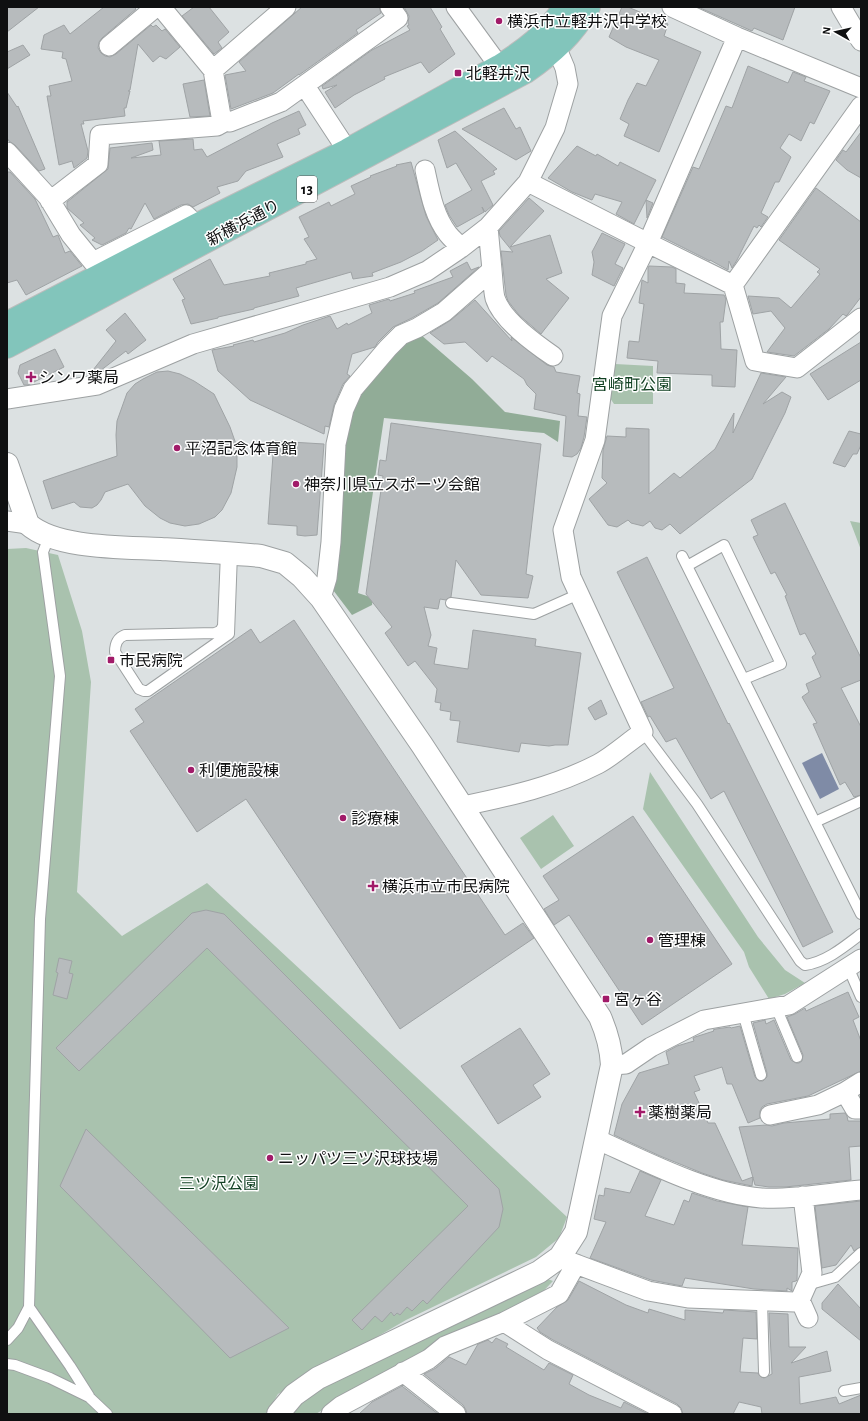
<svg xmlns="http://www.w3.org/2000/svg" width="868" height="1421" viewBox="0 0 868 1421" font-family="'Alegreya Sans','Noto Sans JP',sans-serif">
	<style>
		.green { fill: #a9c2ae }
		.forest { fill: #91ac97 }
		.water { fill: #7f8ba6 }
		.building { fill: #b7bbbd; stroke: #9fa3a5 }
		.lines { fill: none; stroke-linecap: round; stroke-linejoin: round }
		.service-casing { stroke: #9da1a2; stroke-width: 12 }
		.minor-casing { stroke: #9da1a2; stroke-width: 21 }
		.tertiary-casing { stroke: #9da1a2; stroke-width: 24 }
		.primary-casing { stroke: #bcbcbc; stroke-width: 24 }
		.service { stroke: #fff; stroke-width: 10 }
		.minor { stroke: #fff; stroke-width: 19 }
		.tertiary { stroke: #fff; stroke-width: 22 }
		.primary { stroke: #82c5bb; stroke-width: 22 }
		.poi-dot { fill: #a11b69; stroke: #fff; stroke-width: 1.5 }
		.labels { text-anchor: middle; stroke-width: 3; stroke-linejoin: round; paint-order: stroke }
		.shield { fill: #fff; stroke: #575858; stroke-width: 1 }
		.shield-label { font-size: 15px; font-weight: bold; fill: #0f1011 }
		.poi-label { font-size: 16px; fill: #0f1011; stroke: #fff; text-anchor: start }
		.street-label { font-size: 16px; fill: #0f1011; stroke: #fff }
		.park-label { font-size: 16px; fill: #124123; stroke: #fff }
	</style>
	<rect width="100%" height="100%" fill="#dce1e2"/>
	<path class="green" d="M615,364L653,366V404H614L610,398Z
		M850,521L861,523V550Z
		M26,548L58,555L82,631L91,682L77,892L122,936L207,883L567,1217L559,1238L536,1257L406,1320L278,1394L266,1414H7V549Z
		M650,772L758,937L785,970L805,983L785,994L769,999L749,967L744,952L643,809Z
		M553,815L574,846L541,869L520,838Z
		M542,1277L553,1281L532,1303L444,1339L342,1397L316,1414H284L298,1397Z"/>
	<path class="forest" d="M420,334L472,379L505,412L560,421L558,442L544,433L384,418L358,593L373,598L372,605L352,615L330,586L347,410L403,338Z"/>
	<path class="water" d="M822,753L839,789L820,799L802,763Z"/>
	<path class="building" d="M7,7H39L7,32Z
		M104,7H134L136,9L102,38L99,42L98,48L101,53L105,56L110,57L116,54L151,25L153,27L156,25L162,31L165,29L180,47L166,59L160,56L153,62L138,44L130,90L128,91H130L126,108H124L125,116L83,121L84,124H81L88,151L87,158L74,168L72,161L59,165L47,96H51L49,86L72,81L66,59L62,58L63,52L41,49L44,35L64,25L70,34Z
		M194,7H209L229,32L218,42L222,48L214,54L182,16Z
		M302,7H379L381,13L356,30L358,33L299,75V74L273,93L231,109L225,75L246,71L239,62Z
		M404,7H430L442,27L440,29L455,54L429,73L421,62L384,77L385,79L354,95L335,108L325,92L337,85L323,89L322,86L372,50L410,30L407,26L409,25L408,23L409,16Z
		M622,7H628L668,24L664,36L701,52L659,152L624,136L629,124L620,119L628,100L637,83L646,86L659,60L626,47L609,37Z
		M698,7H795L783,40L754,28L752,31Z
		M23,45L30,55L7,69V52Z
		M748,66L788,83L793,72L806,77L804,81L830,91L814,124L810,122L801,141L789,134L780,148L791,157L779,182H775L761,213L768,217L761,227L759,225L757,228L754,226L737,260L732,268L729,261L728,270L710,260V261L662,237L693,167L699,169L726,106L732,108Z
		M204,80L210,116L190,117L183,84Z
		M7,92L17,107L18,106L45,169L39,171L15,145L9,141L7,138Z
		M504,108L516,129L520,127L531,151L516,160L462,129Z
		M299,111L306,125L298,129L300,134L277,144L283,157L246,171L238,181L217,187L220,193L193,207L188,204L181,205L154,219L145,203L131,229L129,228L126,233L102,245L92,240L95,238L80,225L84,223L67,208V202L108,169L110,148L152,143L153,150L131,158L161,155L159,141L193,139L194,150L202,149L207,157L272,123Z
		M455,131L497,169L493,171L495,174L481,181L493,205L485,212L482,207L484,212L457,227L449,215L445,205L472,190L456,163L447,168L438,140Z
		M861,132V178L847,170L836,160L843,150L846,152Z
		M577,146L596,156L597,154L618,166L620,162L656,180L634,224L616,214L622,202L595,194L592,200L572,192L548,178Z
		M411,162L426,216L438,240L422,251L401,262L372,273L373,276L353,279L351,272L296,288L299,296L254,308V309L218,317V318L191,324L182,300L185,299L173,279L210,259L224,285L270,276L269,273L306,264V262L317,259L304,239L309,237L299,217L329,202L331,206L355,194L351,186L371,177L370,176L397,166L396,165Z
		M7,172H10L35,199L53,237L58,235L65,253L70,251L82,266L26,295L17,280L7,283Z
		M816,188L861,222V297L848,314L846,316L843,314L829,329L794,356L767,352L785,328L771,311L753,314L748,296L779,298L791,308L820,274L817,272L820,269L779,240Z
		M529,198L544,211L510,247L550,235L562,273L546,279L569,298L541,334L519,315L508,301L506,295L501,251L513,252L500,236L499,231Z
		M646,200L653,203L647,218Z
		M602,233L625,244L615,264L623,268L614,286L592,275L594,262L592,252Z
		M467,262L471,270L479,267L438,303L412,318L393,327L378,342L375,347L352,354L347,374L350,376L343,384L334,405L329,427L325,426L324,434L250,400L218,371L212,350L234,346L233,345L253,340L254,342L285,333L303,325L330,316L337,329L347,323L348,325L372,313L369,305L389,299L390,301L415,293L414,291L453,277L450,271Z
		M649,266L672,267L676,269V283L685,284L684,293L724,295L726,299L723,322H720L721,349L737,350L735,387L712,386V375L657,373L658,361L627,358L629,341L639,342L644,304L639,303L642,280L648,283V268Z
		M475,300L512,341L511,337L547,365L554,367L556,372L580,376L577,393L580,394L578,416L587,417L584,437L581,448L577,454L572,457L563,456L566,416L534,409L536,394L527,385L524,379L492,356L487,362L465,342L444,344L430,333L451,320Z
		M125,313L146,340L128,354L126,351L96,374L93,370L116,341L106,330Z
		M861,342V380L828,400L810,374Z
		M55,349L64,367L28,385H24L18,373L20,365Z
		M168,371L180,374L194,381L214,394L230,427L237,447V467L231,493L222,510L215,517L199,524L185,526L170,523L160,518L145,506L128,484L105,492L101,500L97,505L92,508L80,507L74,502L52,509L43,481L117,456L116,435L117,421L127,393L135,384L143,379L157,372Z
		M761,373L786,377L763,404L782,392L791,397L785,413L752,479L680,534L670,524L662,530L655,528L650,521L643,526L631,523L628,520L617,527L608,525L589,499L607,483L602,478L603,450L607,436L626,437V428L649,429V494L674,473L680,478L715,449L734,413L733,433Z
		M391,423L541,444L526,574L533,576L528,598L481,595L456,560L451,597L446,600L440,599L438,609L424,607L431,635L428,646L437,648L434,664L468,669L473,630L536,639L535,646L581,653L568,745H555L549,746L521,743L519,752L457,742L460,721L450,720L451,712L440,710L441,703L435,702L437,689L415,661L408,666L385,633L392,627L366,594L383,476L378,475L380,460L386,461Z
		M849,431L861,434V445L857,454H853L845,467L833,463Z
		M274,441L324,444L317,535L305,536L297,535V526L268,524Z
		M785,503L861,658V680L841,688L861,727V795L854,797L845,782L840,785L813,724L817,723L802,697L809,692L806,684L821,677L812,657L816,654L805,633L800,635L785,596L787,595L775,572L771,574L753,537L758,535L751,520Z
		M647,557L728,724L729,723L833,932L803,947L724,791L711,799L676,738L666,742L650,716L648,717L641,702L674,688L617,572Z
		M294,620L505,935L523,923L534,938L400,1029L246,799L197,832L130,731L144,722L135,709L251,629L260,643Z
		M601,700L607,714L595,720L588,708Z
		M633,816L732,964L642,1025L569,915L554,925L544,909L559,900L543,876Z
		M206,910L224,914L499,1189L503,1209L499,1227L427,1304L423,1300L412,1311L407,1307L400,1315L397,1313L394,1316L391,1312L382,1322L375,1316L362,1330L352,1320L468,1206L207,948L79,1071L56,1048L192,913Z
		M59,958L72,961L69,973L73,974L67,999L53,995L58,973L56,972Z
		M848,992L859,1017L853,1020L861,1041V1071L808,1096L767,1104L762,1107L760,1111V1118L748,1123L732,1084H727L722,1067L694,1076L700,1090L694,1092L708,1123H715L742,1181L753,1177L752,1186L723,1180L702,1173L660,1156L614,1135L622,1104L639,1073L669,1064L666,1052L677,1046L694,1041L693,1038L695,1037L714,1031L713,1030L716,1029L730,1027L731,1028L740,1026L755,1077L759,1081H763L767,1077V1073L753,1023L765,1020L766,1024L774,1020L791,1060L796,1063H799L802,1061L803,1055L787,1017L795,1014L805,1008L806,1011Z
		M520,1028L550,1074L533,1085L541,1097L498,1124L461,1066Z
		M845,1113L847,1116L848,1121H861V1146L849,1147L851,1180L785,1187H769L755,1185L739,1127L766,1125L772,1126L784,1123L830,1119V1114Z
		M86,1129L289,1328L230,1358L60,1186Z
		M640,1171L661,1180L645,1216L674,1225L684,1200L689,1202L692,1193L717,1201L748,1207L742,1245L798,1248L797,1280L796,1281L792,1282V1291L787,1288V1291L754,1289L685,1278L682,1286L651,1280L590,1258L606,1222L594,1219L599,1195L604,1196L605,1188L630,1193Z
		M861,1201V1247L854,1251L851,1245L836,1265L822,1268L815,1206Z
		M579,1281L626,1305L648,1313L649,1309L685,1320V1310L723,1313L724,1310L756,1312L757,1339L743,1338L740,1372L758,1373L761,1377L764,1378L772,1374L769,1313L788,1314L789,1347H806L791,1363L827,1351L831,1371L799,1377L800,1404L836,1397L839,1404L861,1395V1414H762L761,1407L739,1402L733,1414H683L681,1408L677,1404L553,1340L540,1332L537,1328L557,1307L568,1300Z
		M838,1284L861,1309V1341L822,1309V1303Z
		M496,1338L508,1344L506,1347L544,1370L549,1363L573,1375L569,1384L589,1395L621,1408L624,1402L648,1414H467L466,1410L463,1405L424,1374L436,1368L449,1357L466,1365L478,1344L488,1340L492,1343Z
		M402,1386L438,1414H359L372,1402Z"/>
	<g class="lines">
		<defs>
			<path id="service" d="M226,553L223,626L220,631L215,633L125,635C117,638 115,644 115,652L139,689L144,691H148L229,634L232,553
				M682,556L861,914
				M687,566L724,545L781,664L744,679
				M451,603L534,614L579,594
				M643,732L697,804L800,961L805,965C826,962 844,947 861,934
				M815,822L861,801
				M848,967L861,997
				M776,1007L797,1057
				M743,1013L761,1075
				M807,1284L814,1283L835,1277L861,1253
				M762,1301L764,1372
				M29,1307L70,1366L89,1396
				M7,1340L18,1328L29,1307L40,919L60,676L43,552L45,547
				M7,1364L15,1365L50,1378L89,1397L107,1414
				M844,1391L861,1388"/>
			<path id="minor" d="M161,7L213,70L221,116L226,121L230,122L281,102L398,18L390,7
				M456,7L499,66
				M672,7L737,37L861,88
				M841,7L861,41
				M109,46L156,7
				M213,70L286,7
				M305,86L347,150
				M7,152L48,197L71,235L93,262L186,215L196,225
				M425,170C430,193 434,216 448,234C452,239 457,243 461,248
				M528,182L648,243L733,285L861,106
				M50,201L98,164L100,135L217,126L226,121
				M492,270C493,279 493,289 495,298C502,320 534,343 553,356
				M733,285L755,361L797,368L861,318
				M7,399L97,385L193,344L390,287L427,271L461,248L488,227L528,182L555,128L568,84L565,68L557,49
				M7,521L28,524
				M321,598L327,578L331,542L336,444L344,409L353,389L388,348L401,335L417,328L444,312L492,270L488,227
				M463,806C511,796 553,787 598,764C613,756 628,742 643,732L571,577L563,530L595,440L612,316L648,243L737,37
				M612,1065L626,1064L651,1047L704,1020L789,1005L861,959
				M845,1092L855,1109H861
				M770,1115L818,1105L845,1092L861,1082
				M596,1139C645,1161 708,1194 761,1198C794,1200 828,1193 861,1190
				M565,1260L648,1291L688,1298L795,1302L800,1300L808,1318
				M800,1300L812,1273L803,1196
				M504,1322L548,1350L672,1414
				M403,1372L456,1414
				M331,1414L341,1406L429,1359L445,1346L504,1322L559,1294L576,1264"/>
			<path id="tertiary" d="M7,464L28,524C56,549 124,547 161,549C194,551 228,553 261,556L285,563L302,577L321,598L422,745L600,1017C607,1033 611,1047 612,1065L576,1232L560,1257L539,1272L318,1378L294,1395L278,1414"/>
			<path id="primary" d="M7,323L196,225L347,150L499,66C525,50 547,33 564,7
				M7,347L526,72C552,54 573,35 589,7"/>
		</defs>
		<use href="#service" class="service-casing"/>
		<use href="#minor" class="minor-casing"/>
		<use href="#tertiary" class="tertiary-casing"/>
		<use href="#primary" class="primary-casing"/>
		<use href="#service" class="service"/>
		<use href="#minor" class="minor"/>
		<use href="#tertiary" class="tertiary"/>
		<use href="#primary" class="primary"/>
	</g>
	<g class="poi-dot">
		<circle cx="499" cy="21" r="4"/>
		<rect x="454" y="69" width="8" height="8" rx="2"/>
		<path d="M29 371h4v4h4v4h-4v4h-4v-4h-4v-4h4z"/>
		<circle cx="177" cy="448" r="4"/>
		<circle cx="296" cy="484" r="4"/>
		<rect x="107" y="656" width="8" height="8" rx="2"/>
		<circle cx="191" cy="770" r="4"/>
		<circle cx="343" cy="818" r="4"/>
		<path d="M371 880h4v4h4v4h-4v4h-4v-4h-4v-4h4z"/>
		<circle cx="650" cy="940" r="4"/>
		<rect x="602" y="995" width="8" height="8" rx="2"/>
		<path d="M638 1106h4v4h4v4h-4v4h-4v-4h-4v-4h4z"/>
		<circle cx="270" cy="1158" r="4"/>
	</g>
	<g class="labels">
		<rect class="shield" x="297" y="176" width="20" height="26" rx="3"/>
		<g class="shield-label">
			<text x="307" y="194">13</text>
		</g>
		<g class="poi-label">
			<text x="507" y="27">横浜市立軽井沢中学校</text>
			<text x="466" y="79">北軽井沢</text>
			<text x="39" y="383">シンワ薬局</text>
			<text x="185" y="454">平沼記念体育館</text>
			<text x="304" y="490">神奈川県立スポーツ会館</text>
			<text x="119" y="666">市民病院</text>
			<text x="199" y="776">利便施設棟</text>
			<text x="351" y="824">診療棟</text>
			<text x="382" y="892">横浜市立市民病院</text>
			<text x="658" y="946">管理棟</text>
			<text x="614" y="1005">宮ヶ谷</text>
			<text x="648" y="1118">薬樹薬局</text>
			<text x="278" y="1164">ニッパツ三ツ沢球技場</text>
		</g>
		<g class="street-label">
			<text transform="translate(243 222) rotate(-28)" y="6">新横浜通り</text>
		</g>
		<g class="park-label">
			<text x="632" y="390">宮崎町公園</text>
			<text x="219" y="1189">三ツ沢公園</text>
		</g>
	</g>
	<rect width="868" height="1421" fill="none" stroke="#0f1011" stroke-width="16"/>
	<g transform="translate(836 32) rotate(278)" stroke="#ffffff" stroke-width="3" paint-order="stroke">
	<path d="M0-3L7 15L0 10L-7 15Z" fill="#0f1011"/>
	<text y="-6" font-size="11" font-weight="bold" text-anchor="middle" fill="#0f1011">N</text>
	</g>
</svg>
